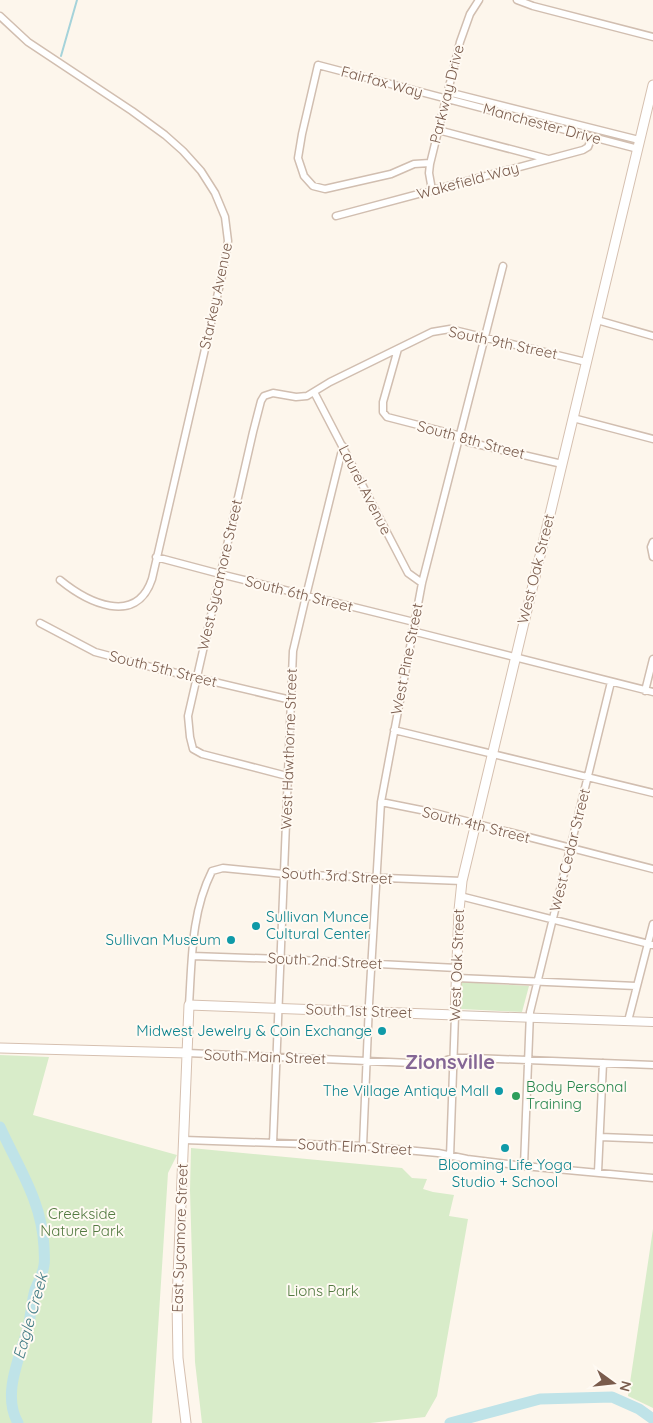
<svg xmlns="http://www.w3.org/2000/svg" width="653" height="1423" viewBox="0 0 653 1423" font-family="Quicksand,sans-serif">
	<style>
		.green { fill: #d8ecc9 }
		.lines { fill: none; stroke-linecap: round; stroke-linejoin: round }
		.stream { stroke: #a5d3da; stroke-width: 2 }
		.river { stroke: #bfe3e8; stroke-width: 11 }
		.minor-casing { stroke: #d1beb0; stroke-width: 9 }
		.tertiary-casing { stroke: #d1beb0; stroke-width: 10 }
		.secondary-casing { stroke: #d6c0b0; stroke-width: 11 }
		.minor { stroke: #fff; stroke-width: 6 }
		.tertiary { stroke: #fff; stroke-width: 8 }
		.secondary { stroke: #fff; stroke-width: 9 }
		.culture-dot { fill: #0f9aa8; stroke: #fffaf3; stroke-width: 2 }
		.leisure-dot { fill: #2e9e5b; stroke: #fffaf3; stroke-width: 2 }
		.labels { text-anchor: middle; stroke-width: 4; stroke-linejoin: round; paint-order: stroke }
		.street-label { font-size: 15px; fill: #7a5c4d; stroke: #fffaf3 }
		.culture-label { font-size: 15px; fill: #0d838f; stroke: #fffaf3; text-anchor: end }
		.leisure-label { font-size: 15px; fill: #27864d; stroke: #fffaf3; text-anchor: start }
		.park-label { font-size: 15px; fill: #537a41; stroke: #fffaf3 }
		.water-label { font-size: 16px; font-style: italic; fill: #437c86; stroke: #fffaf3 }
		.district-label { font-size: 20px; font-weight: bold; fill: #846695; stroke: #fffaf3 }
	</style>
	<rect width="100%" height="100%" fill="#fdf6ec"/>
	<path class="green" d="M461,982L529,986L522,1012L461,1009Z
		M0,1055L49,1057L33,1115L177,1155L168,1173L152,1423H0Z
		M191,1148L402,1168L412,1178L427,1179L423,1189L433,1192L454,1195L449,1216L468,1219L437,1396L425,1417L370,1423H202L195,1362L190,1190Z
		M653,1229V1408L628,1396Z"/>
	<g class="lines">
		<path class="stream" d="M61,56L77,0"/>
		<path class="river" d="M0,1127C18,1167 42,1201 44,1247C44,1252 45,1260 44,1265C43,1274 38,1282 35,1290C31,1304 31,1318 27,1331C19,1359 2,1395 18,1423
			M450,1423L540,1399L612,1397L639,1409L653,1419"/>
		<defs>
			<path id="minor" d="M517,0L533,6L653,37
				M0,16L28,42L132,111L165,135L183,151L201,171L215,193L225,217L228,241L223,271L152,579C136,627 87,602 60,580
				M448,92L639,140
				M438,130L548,159
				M430,163L414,164L391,174L325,189L313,186L304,176L298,158L302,134L318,65L638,149
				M432,190L429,173L430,164L460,42L470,14L479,0
				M336,216L583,150L588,147L592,137
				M597,320L653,336
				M398,349L383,402V412L387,417L457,435L468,442L562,464
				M314,392L408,573L422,583
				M573,418L653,439
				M653,542L651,547L653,557
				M156,557L220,574L414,622
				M40,623L95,652L151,667L291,700
				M412,631L653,692
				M645,691L653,659
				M394,730L653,793
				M287,776L202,754L193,749L190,737L188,716L253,432L261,401L264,396L273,393L296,397L307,396L330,382L432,332L450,329L586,362
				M381,802L431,812L653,869
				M460,896L653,945
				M192,956L281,959L457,968
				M457,978L636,986
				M189,1005C192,959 191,913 212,871L223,868L284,874L462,881
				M628,1021L653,924
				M187,1053L434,1064L453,1058H474L653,1065
				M600,1137L653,1139
				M184,1140L363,1146L438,1153L467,1159L524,1166L653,1178
				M273,1143L293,651L306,596L343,446
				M363,1146L369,1004L381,802L422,583L503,266
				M450,1157L455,1015
				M524,1166L530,1012L611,682
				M598,1172L603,1063"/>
			<path id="tertiary" d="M455,1015L653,1022"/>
			<path id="secondary" d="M0,1048L187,1053
				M186,1423L178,1358L177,1302L189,1005L455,1015L459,910L462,881L653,85"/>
		</defs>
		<use href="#minor" class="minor-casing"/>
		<use href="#tertiary" class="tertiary-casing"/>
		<use href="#secondary" class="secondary-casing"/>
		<use href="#minor" class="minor"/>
		<use href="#tertiary" class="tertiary"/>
		<use href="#secondary" class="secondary"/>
	</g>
	<g class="culture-dot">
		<circle cx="256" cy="926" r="5"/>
		<circle cx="231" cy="940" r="5"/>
		<circle cx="382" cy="1031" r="5"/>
		<circle cx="499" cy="1091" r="5"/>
		<circle cx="505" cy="1148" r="5"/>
	</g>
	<circle class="leisure-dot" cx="516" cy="1096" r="5"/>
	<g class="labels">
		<g class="street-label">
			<text transform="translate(382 82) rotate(15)" y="5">Fairfax Way</text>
			<text transform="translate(447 94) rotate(-76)" y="5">Parkway Drive</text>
			<text transform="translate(542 124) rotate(15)" y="5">Manchester Drive</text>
			<text transform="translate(468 181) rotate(-15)" y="5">Wakefield Way</text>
			<text transform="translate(216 296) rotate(-78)" y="5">Starkey Avenue</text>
			<text transform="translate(503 343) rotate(12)" y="5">South 9th Street</text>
			<text transform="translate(471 440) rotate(15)" y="5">South 8th Street</text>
			<text transform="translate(365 490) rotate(63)" y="5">Laurel Avenue</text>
			<text transform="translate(536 569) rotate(-76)" y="5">West Oak Street</text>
			<text transform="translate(220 575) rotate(-77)" y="5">West Sycamore Street</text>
			<text transform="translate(299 594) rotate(14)" y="5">South 6th Street</text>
			<text transform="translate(407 659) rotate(-79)" y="5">West Pine Street</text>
			<text transform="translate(163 669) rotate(14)" y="5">South 5th Street</text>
			<text transform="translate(289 749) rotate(-88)" y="5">West Hawthorne Street</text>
			<text transform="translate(476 825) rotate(14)" y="5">South 4th Street</text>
			<text transform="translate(570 850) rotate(-76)" y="5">West Cedar Street</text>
			<text transform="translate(337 876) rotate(3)" y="5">South 3rd Street</text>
			<text transform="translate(325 961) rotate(3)" y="5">South 2nd Street</text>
			<text transform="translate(457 965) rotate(-88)" y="5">West Oak Street</text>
			<text transform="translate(359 1011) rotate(2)" y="5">South 1st Street</text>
			<text transform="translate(265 1057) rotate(2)" y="5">South Main Street</text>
			<text transform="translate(355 1147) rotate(3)" y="5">South Elm Street</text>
			<text transform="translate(180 1238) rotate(-88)" y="5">East Sycamore Street</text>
		</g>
		<g class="culture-label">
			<text x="266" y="922" text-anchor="start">Sullivan Munce<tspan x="266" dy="17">Cultural Center</tspan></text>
			<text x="221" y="945">Sullivan Museum</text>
			<text x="372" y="1036">Midwest Jewelry &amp; Coin Exchange</text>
			<text x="489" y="1096">The Village Antique Mall</text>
			<text x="505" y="1170" text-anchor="middle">Blooming Life Yoga<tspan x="505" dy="17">Studio + School</tspan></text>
		</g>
		<g class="leisure-label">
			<text x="526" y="1092">Body Personal<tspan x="526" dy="17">Training</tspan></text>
		</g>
		<g class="park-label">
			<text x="82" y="1219">Creekside<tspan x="82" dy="17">Nature Park</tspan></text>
			<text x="323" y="1296">Lions Park</text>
		</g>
		<g class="water-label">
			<text transform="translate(30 1316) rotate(-74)" y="6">Eagle Creek</text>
		</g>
		<g class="district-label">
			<text x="450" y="1069">Zionsville</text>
		</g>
	</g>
	<g transform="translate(613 1383) rotate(105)" stroke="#fffaf3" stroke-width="4" paint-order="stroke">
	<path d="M0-4L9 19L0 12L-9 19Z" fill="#7a5c4d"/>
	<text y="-8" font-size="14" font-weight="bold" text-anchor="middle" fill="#7a5c4d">N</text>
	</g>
</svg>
